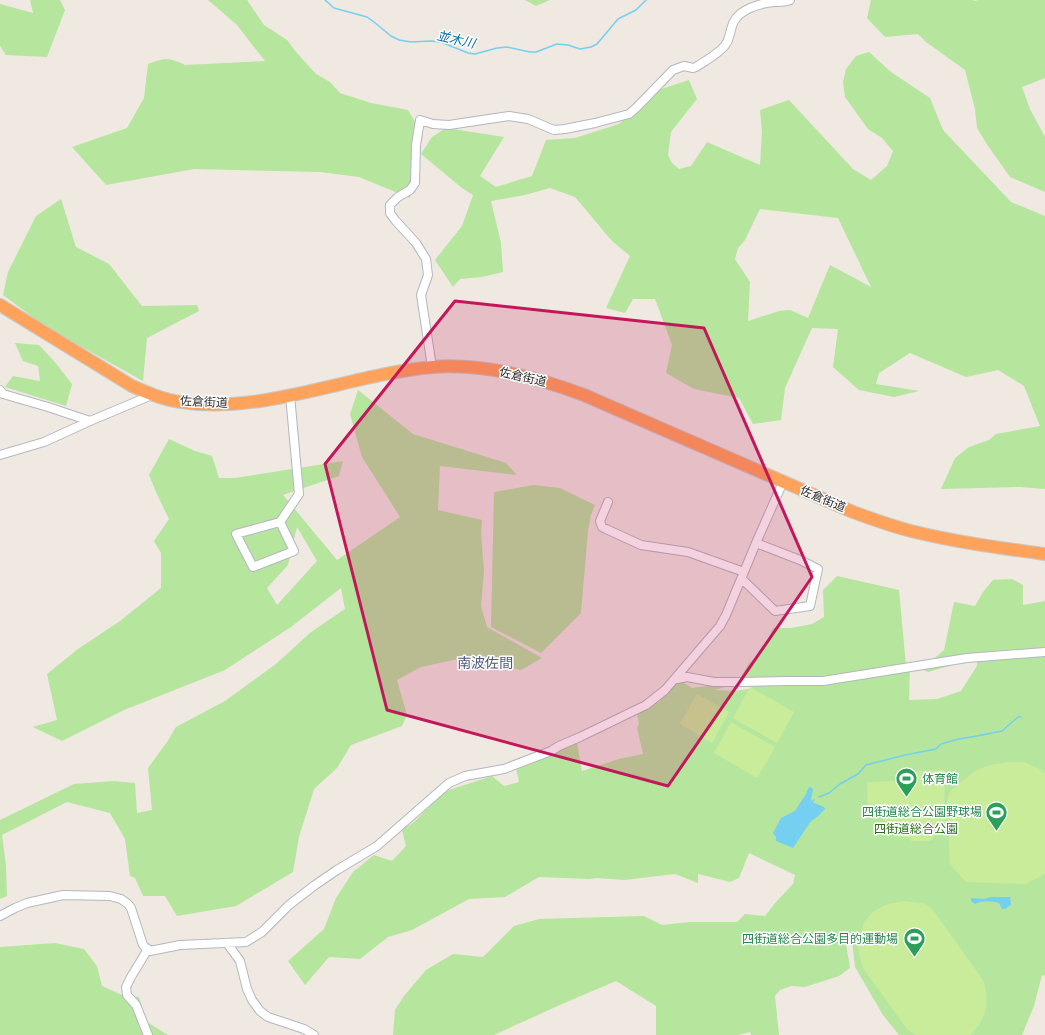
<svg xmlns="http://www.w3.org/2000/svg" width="1045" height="1035" viewBox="0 0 1045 1035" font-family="'Fira Sans Condensed','Noto Sans JP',sans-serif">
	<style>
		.green { fill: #b6e59e; fill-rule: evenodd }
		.pitch { fill: #c9ec9a }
		.water { fill: #75cff0 }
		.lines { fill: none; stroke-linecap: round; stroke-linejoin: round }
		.stream { stroke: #75cff0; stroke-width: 1.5 }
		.minor-casing { stroke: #b4b7c1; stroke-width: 10 }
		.highway-casing { stroke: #c9c9c9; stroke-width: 14 }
		.minor { stroke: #fff; stroke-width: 8 }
		.highway { stroke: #ffa35c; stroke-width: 12 }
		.marked { fill: #c2185b; fill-opacity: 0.2; stroke: #c2185b; stroke-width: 3; stroke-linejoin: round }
		.labels { text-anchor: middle; stroke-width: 3; stroke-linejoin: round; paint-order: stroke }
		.street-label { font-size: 12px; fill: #2e2e2e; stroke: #fff }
		.leisure-label { font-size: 12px; fill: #27864d; stroke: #fff; text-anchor: end }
		.park-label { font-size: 12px; fill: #2c6e1b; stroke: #fff }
		.water-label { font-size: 13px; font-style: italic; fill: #0d6fa3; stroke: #fff }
		.quarter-label { font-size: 14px; fill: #4d5680; stroke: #fff }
	</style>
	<rect width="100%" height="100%" fill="#efe9e1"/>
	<path class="green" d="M30,0H60L65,10L47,57L6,55L0,46V4L33,13Z
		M208,0H247L264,25L287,40L296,52L316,74L330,82L340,93L371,103L408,110L423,135L410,198L359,177L320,172L194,169L106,185L72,147L127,128L144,98L148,64C164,58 169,57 185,65L265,61L237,25Z
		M525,0H550L536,6Z
		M871,0H973L975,1L978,0H1045V78L1022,87L1030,109L1045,137V192L1010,177L986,143L977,128L975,109L965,70L926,42L918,34L885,37L867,18Z
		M869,52L891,72L930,98L943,130L1011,202L1045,216V489L1020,487L941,489L955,458L969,447L989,440L996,434L1040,426L1024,386L998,370L966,377L910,353L879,373L876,384L919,391L894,397L859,390L833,367L838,329L812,328L785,388L781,420L753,424L739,398L694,389L666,373L672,345L655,299H633L625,313L606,308L630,256L612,241L575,197L550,188L525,195L491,201L501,243L503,272L482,277L460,279L453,287L435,260L462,226L473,195L462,188L421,154L432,137L446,128L504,137L480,176L496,187L532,176L546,140L575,138L619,124L658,90L689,80L697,99L671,132L668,155L672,163L679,169L691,166L707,142L760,165L762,132L760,110L789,100L853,169L871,180L887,166L893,151L882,138L868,129L845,97L843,82L846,69L856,56ZM760,209L838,218L871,287L830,265L808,318L790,310L779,311L748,321L750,282L735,259L738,248L745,240Z
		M61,199L76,247L109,264L142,306L197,305L199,311L147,338L143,381L46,327L3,295L8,272L36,216Z
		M15,343L39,345L54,361L72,384L66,406L5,387L13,376L40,381L38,366L23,361Z
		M358,390L413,434L506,463L517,475L440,466L438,510L482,520L481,533L484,571L481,606L487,627L542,658L521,670L463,658L421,667L397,680L407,715L402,726L351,745L337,768L314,789L299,837L293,872L236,906L177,916L165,896H143L135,878L130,876L125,839L110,813L67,802L2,835L6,866L7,896L0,899V820L74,784L114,781L135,783L137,813L152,810L148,768L167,742L176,727L225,701L276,664L311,632L345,609L341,588L291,627L225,670L124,710L62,741L33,727L57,720L47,674L78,649L120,621L161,588V553L154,541L169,519L156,492L149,475L169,439L195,451L212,456L219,478H235L343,461L339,476L283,495L337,560L400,517L362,457L350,414ZM297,527L317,561L277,605L267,588L288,565Z
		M534,485L560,488L595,505L591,515L588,531L581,613L541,653L491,627L494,492Z
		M837,576L899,590L906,666H910L909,700L937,699L961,691L977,666V658L928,672L922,669L944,650L954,602L975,606L983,592L993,580L1012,579L1023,585V605L1045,601V976L1042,975L1034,1006L1022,1035H899L883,1015L855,967L852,940L847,937C845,948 849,957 850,968L839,976L805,987L791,986L780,990L775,996L779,1035H751L750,1032L738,1035H656V1006L616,981L562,1004L494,1035H393L395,1010L404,996L426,970L453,954L483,957L514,926L539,919L644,916L662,925L690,922H737L745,914L765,916L776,902L793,884L795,875L749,853L739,878L730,882L698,874V883L675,874L624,880L597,878L589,879L539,877L505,897L469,899L412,930L388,937L360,959L329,957L305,985L288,961L324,929L336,898L353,872L374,855L392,861L406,846L402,830L414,822L428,808L437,796L449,790L492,776L504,786L519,782L516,768L563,747L577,743L582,771L619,759L643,754L637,728L639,724L637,714L648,709L660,701L671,689L681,681L692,688L738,682L749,663L759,656L769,637L773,628H791L812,624L824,617L823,590ZM742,682L753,688L736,691L715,690Z
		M55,943L84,949L97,966L102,986L122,995L139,997L147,1022L168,1035H0V947Z"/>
	<path class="pitch" d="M750,687L794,712L777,743L733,718Z
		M697,694L729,712L712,743L680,724Z
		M731,722L775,747L757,778L714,753Z
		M1008,762H1024L1042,770L1045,773V874L1026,884L966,882L950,864L947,800L951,790L975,771L990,765Z
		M944,770L945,831L934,832V837L930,841H911L910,838L899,837L897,830L888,831L884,827V819L868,816L867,782L897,781L896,772Z
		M904,901L926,904L933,910L983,980C990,1000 987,1021 970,1035H916L907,1029L863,968L858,949L864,922L874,911L888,904Z"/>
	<path class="water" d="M809,787L812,788L813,790C809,806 812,801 824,807L825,809L817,817L811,821L793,848L776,841V837L773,833L781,818L795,811L806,794Z
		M991,897H1010L1011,905L1005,909H1002L999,903C991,901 982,900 975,904L971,901V898L984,899Z"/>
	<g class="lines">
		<path class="stream" d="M325,0L334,8L367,17L374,22L391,36L399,40L411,42L431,41L441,42L468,53L475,54L497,48L507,47L530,52H536L557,44L568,45L580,49L591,47L597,44L618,19L636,10L646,0
			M819,797L829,793L840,784L858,774L866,765L905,755L936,749L941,744L959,739L977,736L1002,731L1018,717H1021
			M812,802L814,800"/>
		<defs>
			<path id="minor" d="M432,367L421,295L428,275L426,259L416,243L395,220L390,213V205L398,197L410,190L415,183L416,145L420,120L433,124L449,125L509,116L528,119L554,130L565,129L595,123L629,114L636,108L673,70L684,66L693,68L696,67C705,61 720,53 726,44C732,35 729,23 740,14C749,7 763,3 775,2C781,2 785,2 790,0
				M0,390L3,394L48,407L90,421
				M0,455L44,442L90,421L152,395
				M608,502L600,521L602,527L606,529L641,545L688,552L744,572
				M280,522L294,551L253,567L236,534Z
				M280,522L299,494L290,395
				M742,579L775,611L810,606L818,569L800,560L756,543
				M676,677L677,679L687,677L714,682H742L788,681H823L967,658L1045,652
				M0,916L15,908L27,903L63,895L110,896L121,899L128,904L131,908L143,945L145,947L150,951L180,945L246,942L262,932L289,905L315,885L337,870L377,846L449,783L465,776L504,769L551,751L559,746L580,737L646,705L665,690L720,626L726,615L756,543L783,482
				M227,943L240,961L247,989L252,1000L260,1011L268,1017L304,1029L314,1035
				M148,949L131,977L126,987L127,995L136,1005L148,1035"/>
			<path id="highway" d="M0,305L132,386C148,393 164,400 181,402C264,415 350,374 433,367C484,363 536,377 584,395L853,512C872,519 891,526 911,531C955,542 1000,548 1045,554"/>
		</defs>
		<use href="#minor" class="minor-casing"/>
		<use href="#highway" class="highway-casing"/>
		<use href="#minor" class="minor"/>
		<use href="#highway" class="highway"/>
	</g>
	<path class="marked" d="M455,301L704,328L812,577L668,786L387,710L325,464Z"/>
	<defs>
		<symbol id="stadium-pin" viewBox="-11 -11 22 30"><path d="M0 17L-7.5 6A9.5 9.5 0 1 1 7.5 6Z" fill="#2e9e5b" stroke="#fff"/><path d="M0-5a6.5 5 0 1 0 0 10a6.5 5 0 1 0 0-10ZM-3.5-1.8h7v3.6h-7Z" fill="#fff"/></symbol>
	</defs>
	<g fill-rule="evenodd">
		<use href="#stadium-pin" x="894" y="766" width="25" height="34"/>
		<use href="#stadium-pin" x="984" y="800" width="25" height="34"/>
		<use href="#stadium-pin" x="902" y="926" width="25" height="34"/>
	</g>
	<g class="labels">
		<g class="street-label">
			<text transform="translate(523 377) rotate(13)" y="4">佐倉街道</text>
			<text transform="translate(204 402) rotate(3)" y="4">佐倉街道</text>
			<text transform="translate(823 499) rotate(23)" y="4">佐倉街道</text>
		</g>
		<g class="leisure-label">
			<text x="922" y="783" text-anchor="start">体育館</text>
			<text x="982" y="816">四街道総合公園野球場</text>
			<text x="898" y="943">四街道総合公園多目的運動場</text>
		</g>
		<g class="park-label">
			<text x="916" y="833">四街道総合公園</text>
		</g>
		<g class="water-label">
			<text transform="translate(456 39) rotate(13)" y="5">並木川</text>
		</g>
		<g class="quarter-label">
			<text x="485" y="668">南波佐間</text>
		</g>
	</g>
</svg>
